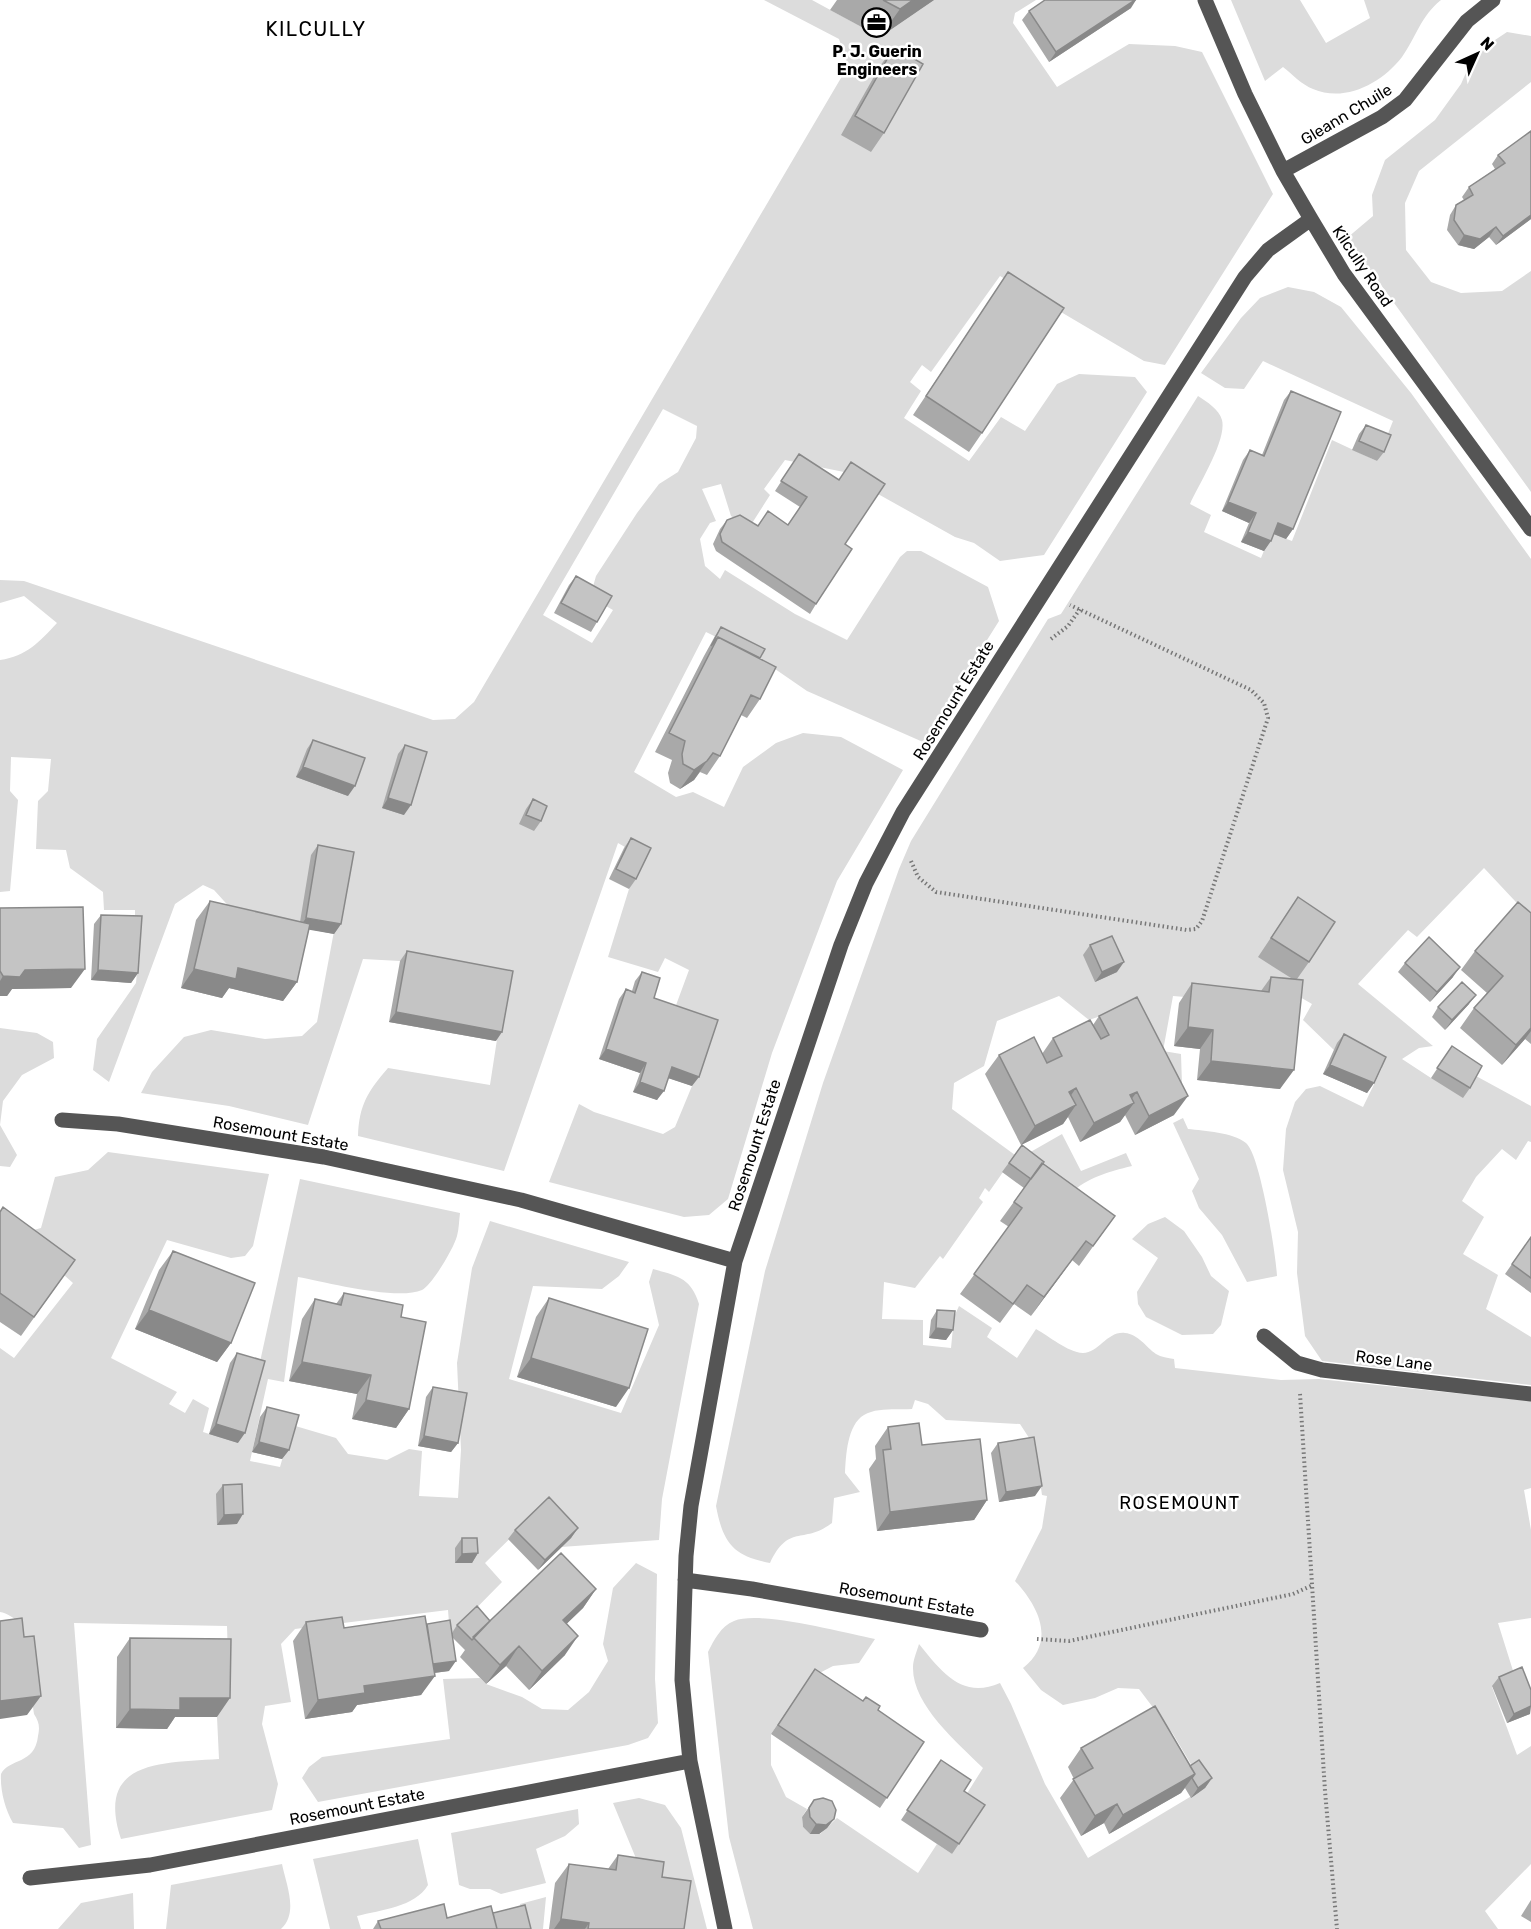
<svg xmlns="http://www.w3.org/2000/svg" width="1531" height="1929" viewBox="0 0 1531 1929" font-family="Rubik,sans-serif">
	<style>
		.green { fill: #dcdcdc; fill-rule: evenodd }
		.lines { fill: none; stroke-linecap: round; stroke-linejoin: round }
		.path { stroke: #777; stroke-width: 4; stroke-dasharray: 1.5 3; stroke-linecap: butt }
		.minor { stroke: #555; stroke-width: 15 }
		.wall { fill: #a9a9a9 }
		.shaded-wall { fill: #898989 }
		.building { fill: #c4c4c4; stroke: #898989; stroke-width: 1.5 }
		.labels { text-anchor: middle; stroke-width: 5; stroke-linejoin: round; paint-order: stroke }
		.poi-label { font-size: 16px; font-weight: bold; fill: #000; stroke: #fff }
		.street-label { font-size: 16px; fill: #000; stroke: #fff }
		.neighbourhood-label { font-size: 18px; letter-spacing: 1.5px; fill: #000; stroke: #fff }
		.quarter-label { font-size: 20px; letter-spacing: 1.5px; fill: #000; stroke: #fff }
	</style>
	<rect width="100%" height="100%" fill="#fff"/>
	<path class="green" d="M764,0H812L880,37L934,0H1036L1015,13L1013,23L1057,87L1129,44L1175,46L1202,52L1273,194L1165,365L1144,361L1000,276L931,372L922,365L910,382L921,391L904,418L969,461L1001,417L1025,431L1057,384L1079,374L1135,377L1147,392L1044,555L1000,561L974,543L955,537L878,494L844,472L785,460L764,489L770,495L749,528L731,516L721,484L702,489L716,521L710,523L700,539L705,566L720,579L725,570L795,614L847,640L900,557L907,551H921L988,587L999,621L923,742L807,691L759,658L706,632L634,772L676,797L693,792L724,807L743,767L776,743L803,733L841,737L903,770L837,881L772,1053L728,1199L709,1215L684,1217L549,1182L579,1104L594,1112L663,1134L675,1127L692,1086L672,1016L689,970L665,958L658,972L608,957L629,889L644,858L618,843L504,1171L358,1136C359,1105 368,1091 388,1068L490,1085L506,981L400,961L363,959L308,1125L229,1106L141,1093L152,1072L184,1037L211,1030L265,1039L302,1036L317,1022L347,862L296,943L253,933L214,890L203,885L175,904L109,1082L93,1070L97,1039L136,983L141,926H135V910H104L103,892L70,868L66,850L36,849L38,801L48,791L51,759L11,757L10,791L18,800L10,891L0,892V660C27,656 39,642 57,623L24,596L0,603V580L24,581L433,720L455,719L474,702L848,66L839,39ZM663,409L697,426L696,438L678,472L659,484L637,513L596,576L590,597L613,610L592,643L543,615Z
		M1231,0H1300L1326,43L1370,18L1364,0H1441C1421,16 1416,37 1402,57C1382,83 1345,103 1313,89C1302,85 1292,74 1283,67L1265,81Z
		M1507,32L1531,36V82L1419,171L1405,203L1406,250L1431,282L1461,293L1502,291L1531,271V492L1347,238L1373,216L1372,195L1385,160L1435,120L1461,84L1469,66L1486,46Z
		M1288,287L1314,292L1341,307L1411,393L1531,559V918L1484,868L1417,937L1408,930L1358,984L1433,1046L1419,1048L1402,1059L1431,1078L1476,1076L1531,1106V1142L1528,1141L1516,1160L1502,1149L1476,1177L1462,1201L1484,1217L1463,1254L1498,1275L1486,1309L1531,1337V1385L1322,1361L1305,1336L1297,1273L1298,1232L1283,1170L1286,1129L1295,1102L1306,1089L1320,1086L1363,1107L1382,1068L1338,1043L1334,1050L1303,1020L1312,1004L1293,993L1257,1003L1173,996L1163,1051L1181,1054L1182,1085H1168L1121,1009L1089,1020L1059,996L997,1021L984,1066L954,1083L952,1109L1015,1155L989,1192L985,1188L979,1198L983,1202L943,1259L940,1256L915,1288L884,1282L882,1319L923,1320V1345L951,1348L954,1317L959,1306L992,1328L987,1337L1017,1358L1036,1329C1049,1336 1067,1352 1083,1353C1099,1353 1107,1331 1125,1333C1138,1334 1146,1347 1156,1354C1161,1357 1168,1358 1174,1359L1175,1368L1281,1380L1319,1379L1531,1401V1488L1524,1490L1531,1530V1618L1498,1623L1515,1677L1492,1687L1517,1755L1531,1746V1864L1485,1911L1498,1929H753L729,1837L708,1652C714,1640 721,1626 734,1621C760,1610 844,1633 875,1639L859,1663L833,1666L808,1679L771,1734V1765L786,1797L807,1809L802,1817L803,1827L810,1834H820L837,1818L918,1873L937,1844L952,1854L966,1795L983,1768C958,1743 912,1705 913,1667C913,1660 917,1651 919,1644C941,1671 962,1700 1000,1683L1011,1704L1045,1784L1088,1858L1205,1788L1173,1734L1139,1689L1118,1688L1095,1698L1063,1705L1041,1690L1023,1668C1057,1641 1038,1606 1015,1581L1042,1528L1047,1496L1042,1495L1035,1447L1020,1424L946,1420L928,1404L915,1400L912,1409C898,1410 877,1407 864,1415C847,1425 846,1456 845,1473L860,1492L834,1498L832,1523C803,1545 789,1523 770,1563C733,1556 723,1543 716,1506L765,1271L823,1083L899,869L911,841L1048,619L1061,614L1198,396C1207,402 1219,409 1222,420C1227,440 1199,484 1190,504L1211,515L1204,532L1261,558L1271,533L1292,541L1332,440L1377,461L1393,421L1263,361L1244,389L1225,388L1201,373L1241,318L1260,298Z
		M0,1028L37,1033L53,1042L54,1058L22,1075L3,1101L0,1125L17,1155L10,1167L0,1166Z
		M1183,1118L1188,1129C1205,1131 1232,1132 1246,1143C1260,1154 1276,1255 1277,1276L1247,1282L1222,1235L1199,1208L1192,1191L1199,1179L1173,1123Z
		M1062,1134L1081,1171L1126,1153L1132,1166C1108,1172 1088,1177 1070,1194L1020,1158Z
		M108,1152L269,1174L253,1246L245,1256L231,1258L167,1240L111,1358L177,1392L169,1404L185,1413L193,1399L209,1408L203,1432L238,1443L258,1371L300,1179L460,1213C459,1220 459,1229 457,1236C454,1248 432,1285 422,1290C397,1301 326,1282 298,1277L284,1382L268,1379L250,1461L280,1467L292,1425L336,1438L348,1454L387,1460L409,1449L422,1451L419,1496L458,1498L461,1450L457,1363L472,1268L490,1221L629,1262L619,1276L602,1289L533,1286L509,1379L621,1413L659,1325L649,1282L653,1269C678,1276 691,1278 699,1304L662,1499L659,1540L561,1547L542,1507L485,1563L502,1582L450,1635L448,1610L295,1629L281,1644L291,1702L265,1706L262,1724L278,1784L272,1810L121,1839C95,1760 161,1763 219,1759L217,1717L228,1658L227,1626L74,1623L91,1845L79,1848L63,1828L13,1823C5,1809 0,1790 1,1774C9,1758 35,1765 38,1736C40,1726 39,1722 34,1714C31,1692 29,1641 19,1624C15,1618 7,1613 0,1612V1348L14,1358L73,1283L38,1252L30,1231L41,1228L55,1177L88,1170Z
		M1165,1217L1184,1231L1202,1257L1211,1276L1229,1291L1221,1325L1213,1334L1182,1335L1146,1317L1138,1304L1137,1292L1158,1258L1132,1239L1148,1224Z
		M636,1563L657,1574L655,1679L658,1723L648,1738L628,1745L318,1802L302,1778L309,1767L322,1757L450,1739L443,1679L480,1678L486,1684L522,1697L542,1709L568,1710L589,1692L608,1661L603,1644L613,1588Z
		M639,1798L665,1805L681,1828L707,1929H673L645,1880L613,1803Z
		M578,1809L579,1824L565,1836L536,1849L546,1883L501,1894L490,1889H470L459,1885L451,1833Z
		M418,1839L428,1885C415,1907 381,1910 357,1916L361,1929H330L313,1859Z
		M282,1864C286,1884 299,1913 281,1929H166L171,1885Z
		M133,1893L134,1929H58L81,1903Z
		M546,1897L543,1929H527L520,1904Z"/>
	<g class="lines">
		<path class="path" d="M1051,639L1068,626L1080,609
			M911,861L918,877L936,892L1187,930L1196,929L1202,921L1268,718L1264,703L1251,690L1070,605
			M1300,1394L1325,1791L1337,1929
			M1037,1639L1069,1641L1293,1594L1313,1585"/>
		<path class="minor" d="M1205,0L1245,94L1283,171L1311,219L1344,274L1531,529
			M1283,171L1382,117L1405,100L1467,21L1493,0
			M62,1120L118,1124L324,1157L521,1200L735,1261
			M1264,1336L1297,1363L1322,1370L1531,1394
			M685,1580L752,1589L981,1630
			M30,1878L150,1865L690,1761
			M725,1929L690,1761L682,1680L686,1556L691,1506L735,1261L841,945L866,883L903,812L1245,277L1268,250L1311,219"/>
	</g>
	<path class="wall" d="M837,0H934L880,37L830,10Z
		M1131,8L1049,62L1022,20L1029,11Z
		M894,47L884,133L871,152L841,135L880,66Z
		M1531,131V219L1496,245L1489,237L1474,249L1458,245L1447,230L1450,215L1456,205L1464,200L1462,197L1469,187L1495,169L1492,164L1498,155Z
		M1008,272L982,433L969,452L913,415Z
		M1291,391L1293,529L1286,539L1274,534L1264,551L1241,542L1249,523L1222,511L1243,460L1250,450L1262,455L1284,400Z
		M1366,425L1384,452L1377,461L1352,450L1359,434Z
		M799,454L845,544L816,604L810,614L716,551L713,544L720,529L727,520L758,526L788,525L800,507L775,491Z
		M576,576L597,622L591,632L554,613L569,585Z
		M721,627L760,658V699L747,718L741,715L720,756L707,775L700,772L694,780L680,789L670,783L668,773L672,760L655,752L704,656L715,636Z
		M313,740L348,796L296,777L307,749Z
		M405,745L404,815L382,808L398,754Z
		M533,799L541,821L534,831L519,824L526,809Z
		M631,838L636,879L629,889L609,879L624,848Z
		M318,845L341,924L334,934L309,929L297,982L283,1001L229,988L222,998L181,988L196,920L210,901L300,922L311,855Z
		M1298,897L1309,962L1297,979L1280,1089L1197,1080L1200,1049L1174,1046L1179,1003L1192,983L1261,991L1271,977L1291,978L1258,957Z
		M0,908L71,988L12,989L7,996H0Z
		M1531,913V1044L1525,1039L1502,1065L1460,1028L1474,1008L1487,993L1461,970L1475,951Z
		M101,915L138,973L131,983L91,980L94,924Z
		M1090,945L1117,972L1095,982L1083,955Z
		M407,951L496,1041L389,1022L400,961Z
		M1405,963L1453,977L1430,1002L1398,972Z
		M642,972L692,1086L668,1078L657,1100L633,1092L640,1073L599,1059L619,999L626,989L632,991L635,981Z
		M1469,1004L1445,1030L1432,1017L1438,1007Z
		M1099,1016L1174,1115L1135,1135L1125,1115L1120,1122L1080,1142L1068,1117L1063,1124L1021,1145L985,1074L999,1055L1042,1054L1053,1038L1093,1025Z
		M1344,1034L1374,1083L1367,1093L1323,1074L1337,1043Z
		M1452,1046L1470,1088L1463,1098L1431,1078Z
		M1022,1145L1043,1163L1115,1216L1079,1266L1072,1260L1031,1316L1014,1304L1000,1323L960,1294L1009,1227L1000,1221L1024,1188L1002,1172Z
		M0,1212L75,1260L21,1336L0,1322Z
		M1531,1237V1293L1505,1274Z
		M173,1251L231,1343L217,1362L135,1329L159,1270Z
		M344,1293L401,1317L409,1409L396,1428L352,1419L357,1394L289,1381L302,1319L315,1299L336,1304Z
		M549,1298L616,1407L517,1377L536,1317Z
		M937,1310L953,1330L946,1340L929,1338L931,1320Z
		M237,1353L238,1443L209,1434L230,1363Z
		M433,1387L458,1443L451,1452L418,1446L426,1397Z
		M267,1407L289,1450L282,1459L252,1452L260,1417Z
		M888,1427L922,1445L987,1500L974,1520L877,1531L869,1469L876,1459L875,1446Z
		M998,1443L1035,1496L999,1502L991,1453Z
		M223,1485L237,1524L217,1525L216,1494Z
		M578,1528L571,1538L538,1570L508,1539L515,1530Z
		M462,1538L478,1553L472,1563H455V1548Z
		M596,1589L583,1608L566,1624L565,1655L529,1690L506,1666L486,1684L460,1657L465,1650L452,1637L449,1671L434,1673L421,1695L357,1705L352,1712L305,1719L293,1641L306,1622L344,1628L427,1624L452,1633L457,1625L490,1621Z
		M130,1638L217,1717H175L167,1729L116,1728L117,1657Z
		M815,1669L924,1742L880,1808L771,1734Z
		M1499,1677L1531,1690L1530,1714L1507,1723L1492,1686Z
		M1081,1748L1190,1766L1212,1778L1205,1788L1191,1798L1185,1788L1181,1793L1109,1834L1104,1823L1081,1836L1060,1798L1074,1779L1068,1767Z
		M941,1760L964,1791L985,1805L952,1854L901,1820Z
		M814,1800L834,1819L827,1828L819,1834H810L803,1827L802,1817Z
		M618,1855L662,1877L684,1929H549L555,1883L569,1864L608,1869Z
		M1531,1900V1922L1521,1916Z
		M493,1913L531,1929H373L378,1921L447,1918Z"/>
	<path class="shaded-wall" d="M913,0H934L880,37L900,9Z
		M1135,0H1136L1131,8L1049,62L1056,52Z
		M1531,215V219L1496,245L1503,236Z
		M1496,227L1489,237L1474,249L1458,245L1464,235Z
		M1228,502L1256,513L1249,523L1222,511Z
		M1278,523L1293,529L1286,539L1271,533Z
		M1248,532L1271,541L1264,551L1241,542Z
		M707,761L694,780L680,789L694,770Z
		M303,767L355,786L348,796L296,777Z
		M388,798L411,805L404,815L382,808Z
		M306,918L341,924L334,934L299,928Z
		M1124,962L1117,972L1095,982L1102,972Z
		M1460,967L1453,977L1430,1002L1437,992Z
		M238,968L297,982L283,1001L229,988L222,998L181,988L194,969Z
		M85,969L71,988L12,989L7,996H0V981L3,976L25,970Z
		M98,970L138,973L131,983L91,980Z
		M1476,995L1469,1004L1445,1030L1452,1020Z
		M396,1012L502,1032L496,1041L389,1022Z
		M1188,1027L1213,1030L1200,1049L1174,1046Z
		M1531,1028V1031L1525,1039L1502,1065L1516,1045Z
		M606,1049L646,1063L640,1073L599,1059Z
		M1211,1061L1294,1070L1280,1089L1197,1080Z
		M1330,1065L1374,1083L1367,1093L1323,1074Z
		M672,1067L699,1077L692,1086L665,1077Z
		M640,1082L664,1091L657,1100L633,1092Z
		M1076,1088L1063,1107L1069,1092Z
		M1137,1092L1126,1106L1134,1103L1120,1122L1080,1142L1094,1123L1130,1095Z
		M1188,1096L1174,1115L1135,1135L1149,1116Z
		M1076,1105L1063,1124L1021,1145L1035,1126Z
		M1086,1241L1072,1260L1031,1316L1044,1297Z
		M149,1310L231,1343L217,1362L135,1329Z
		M936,1328L953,1330L946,1340L929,1338Z
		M531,1358L629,1388L616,1407L517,1377Z
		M302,1362L371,1375L357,1394L289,1381Z
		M366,1400L409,1409L396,1428L352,1419Z
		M216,1424L245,1433L238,1443L209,1434Z
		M424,1436L458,1443L451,1452L418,1446Z
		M259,1442L289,1450L282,1459L252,1452Z
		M1042,1486L1035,1496L999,1502L1006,1492Z
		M987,1500L974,1520L877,1531L890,1512Z
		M243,1514L237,1524L217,1525L224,1515Z
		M578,1528L571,1538L538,1570L545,1560Z
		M478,1553L472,1563H455L462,1554Z
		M596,1589L583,1608L550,1640L563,1620Z
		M578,1636L565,1655L529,1690L542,1671Z
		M519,1646L506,1666L486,1684L500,1665Z
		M456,1661L449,1671L418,1675L425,1665Z
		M435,1676L421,1695L357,1705L352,1712L305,1719L318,1700L364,1686Z
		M41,1696L27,1715L0,1719V1701Z
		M180,1698H230L217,1717H175L167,1729L116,1728L130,1709Z
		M1531,1706L1530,1714L1507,1723L1514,1714Z
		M1195,1774L1181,1793L1109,1834L1123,1815Z
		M1212,1778L1205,1788L1191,1798L1198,1788Z
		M1117,1804L1104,1823L1081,1836L1095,1816Z
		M834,1819L827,1828L819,1834H810L816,1824Z
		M561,1919L589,1923L585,1929H554Z"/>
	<path class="building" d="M883,0H913L900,9Z
		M1045,0H1135L1056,52L1029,11Z
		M894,47L923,64L884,133L855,116Z
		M1531,131V215L1503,236L1496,227L1480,239L1464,235L1454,220L1456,205L1473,195L1469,187L1505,163L1498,155Z
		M1008,272L1064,308L982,433L926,396Z
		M1291,391L1341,412L1293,529L1278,523L1271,541L1248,532L1256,513L1228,502L1250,450L1264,456Z
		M1366,425L1391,435L1384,452L1359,441Z
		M799,454L839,480L851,462L885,484L845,544L852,549L816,604L722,542L720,534L727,520L740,515L758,526L768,511L788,525L807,497L781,481Z
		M576,576L612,596L597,622L561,603Z
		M721,627L765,649L760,658L718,637L711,646Z
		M718,637L776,667L760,699L751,695L720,756L713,753L707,761L694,770L683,764L682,754L685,741L669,733Z
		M313,740L365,758L355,786L303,767Z
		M405,745L427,752L411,805L388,798Z
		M533,799L547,806L541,821L526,815Z
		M631,838L651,848L636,879L616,869Z
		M318,845L354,852L341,924L306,918Z
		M1298,897L1335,922L1309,962L1271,938Z
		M210,901L310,924L297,982L238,968L236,979L194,969Z
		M1518,902L1531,913V1028L1516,1045L1474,1008L1503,976L1475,951Z
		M83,907L85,969L25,970L20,977L3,976L0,971V908Z
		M101,915L142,916L138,973L98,970Z
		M1112,936L1124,962L1102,972L1090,945Z
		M1429,937L1460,967L1437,992L1405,963Z
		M407,951L513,971L502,1032L396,1012Z
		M642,972L660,978L654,998L718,1020L699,1077L672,1067L664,1091L640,1082L646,1063L606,1049L626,989L635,993Z
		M1271,977L1303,980L1294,1070L1211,1061L1213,1030L1188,1027L1192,983L1269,992Z
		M1462,982L1476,995L1452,1020L1438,1007Z
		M1137,997L1188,1096L1149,1116L1137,1092L1130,1095L1134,1103L1094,1123L1076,1088L1069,1092L1076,1105L1035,1126L999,1055L1034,1037L1047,1063L1062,1056L1053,1038L1090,1020L1101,1039L1109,1035L1099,1016Z
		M1344,1034L1386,1057L1374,1083L1330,1065Z
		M1452,1046L1482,1066L1470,1088L1437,1068Z
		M1022,1145L1044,1162L1031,1179L1009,1163Z
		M1042,1163L1115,1216L1093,1246L1086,1241L1044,1297L1027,1285L1013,1304L974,1274L1022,1208L1014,1202Z
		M3,1207L75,1260L34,1317L0,1293V1212Z
		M1531,1237V1278L1512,1264Z
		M173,1251L255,1283L231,1343L149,1310Z
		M344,1293L403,1305L401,1317L426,1322L409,1409L366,1400L371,1375L302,1362L315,1299L341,1305Z
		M549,1298L648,1329L629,1388L531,1358Z
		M937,1310L955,1311L953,1330L936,1328Z
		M237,1353L265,1361L245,1433L216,1424Z
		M433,1387L467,1393L458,1443L424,1436Z
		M267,1407L299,1415L289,1450L259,1442Z
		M919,1423L922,1445L980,1439L987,1500L890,1512L883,1450L891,1449L888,1427Z
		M1034,1437L1042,1486L1006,1492L998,1443Z
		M242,1484L243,1514L224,1515L223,1485Z
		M549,1497L578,1528L545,1560L515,1530Z
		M462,1538H477L478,1553L462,1554Z
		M561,1553L596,1589L563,1620L578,1636L542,1671L519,1646L500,1665L473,1637Z
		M477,1606L490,1621L472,1640L457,1625Z
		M425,1616L435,1676L364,1686L365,1693L318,1700L306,1622L342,1617L344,1628Z
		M22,1618L24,1637L34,1636L41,1696L0,1701V1621Z
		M450,1620L456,1661L433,1664L427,1624Z
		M130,1638L231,1639L230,1698H180V1710L130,1709Z
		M1522,1667L1531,1690V1706L1514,1714L1499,1677Z
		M815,1669L863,1701L866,1697L880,1706L878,1710L924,1742L887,1798L778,1725Z
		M1155,1706L1195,1774L1123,1815L1117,1804L1095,1816L1073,1779L1093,1768L1081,1748Z
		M941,1760L971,1780L964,1791L985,1805L959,1844L907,1810Z
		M1199,1760L1212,1778L1198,1788L1192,1778L1195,1774L1190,1766Z
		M823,1798L832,1801L836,1810L834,1819L826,1825L816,1824L810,1817L809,1808L814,1800Z
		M618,1855L664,1862L662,1877L691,1881L684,1929H588L589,1923L561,1919L569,1864L616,1870Z
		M444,1904L447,1918L491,1906L497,1929H381L378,1921Z
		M525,1905L531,1929H497L493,1913Z"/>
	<defs>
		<symbol id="office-ring" viewBox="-11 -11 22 22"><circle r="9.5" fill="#fff" stroke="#000" stroke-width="1.5"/><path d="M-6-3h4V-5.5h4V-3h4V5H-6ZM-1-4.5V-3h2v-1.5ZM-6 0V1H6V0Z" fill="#000"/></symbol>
	</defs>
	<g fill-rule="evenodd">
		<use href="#office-ring" x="860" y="6" width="33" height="33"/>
	</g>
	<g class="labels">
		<g class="poi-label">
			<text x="877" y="57">P. J. Guerin<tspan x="877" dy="18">Engineers</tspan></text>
		</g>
		<g class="street-label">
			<text transform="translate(1346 114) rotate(-31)" y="6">Gleann Chuile</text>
			<text transform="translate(1363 266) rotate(56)" y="6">Kilcully Road</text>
			<text transform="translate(953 700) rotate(-58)" y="6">Rosemount Estate</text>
			<text transform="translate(281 1133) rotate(10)" y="6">Rosemount Estate</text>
			<text transform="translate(754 1145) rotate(-72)" y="6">Rosemount Estate</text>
			<text transform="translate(1394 1360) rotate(7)" y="6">Rose Lane</text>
			<text transform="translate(907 1599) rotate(10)" y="6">Rosemount Estate</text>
			<text transform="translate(357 1806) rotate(-11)" y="6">Rosemount Estate</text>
		</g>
		<g class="neighbourhood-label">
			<text x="1180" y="1509">ROSEMOUNT</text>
		</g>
		<g class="quarter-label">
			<text x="316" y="36">KILCULLY</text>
		</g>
	</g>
	<g transform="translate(1477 54) rotate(45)" stroke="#ffffff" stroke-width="4.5" paint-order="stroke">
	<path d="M0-4.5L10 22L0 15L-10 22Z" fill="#000000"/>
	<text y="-9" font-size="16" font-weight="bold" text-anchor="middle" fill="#000000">N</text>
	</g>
</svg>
